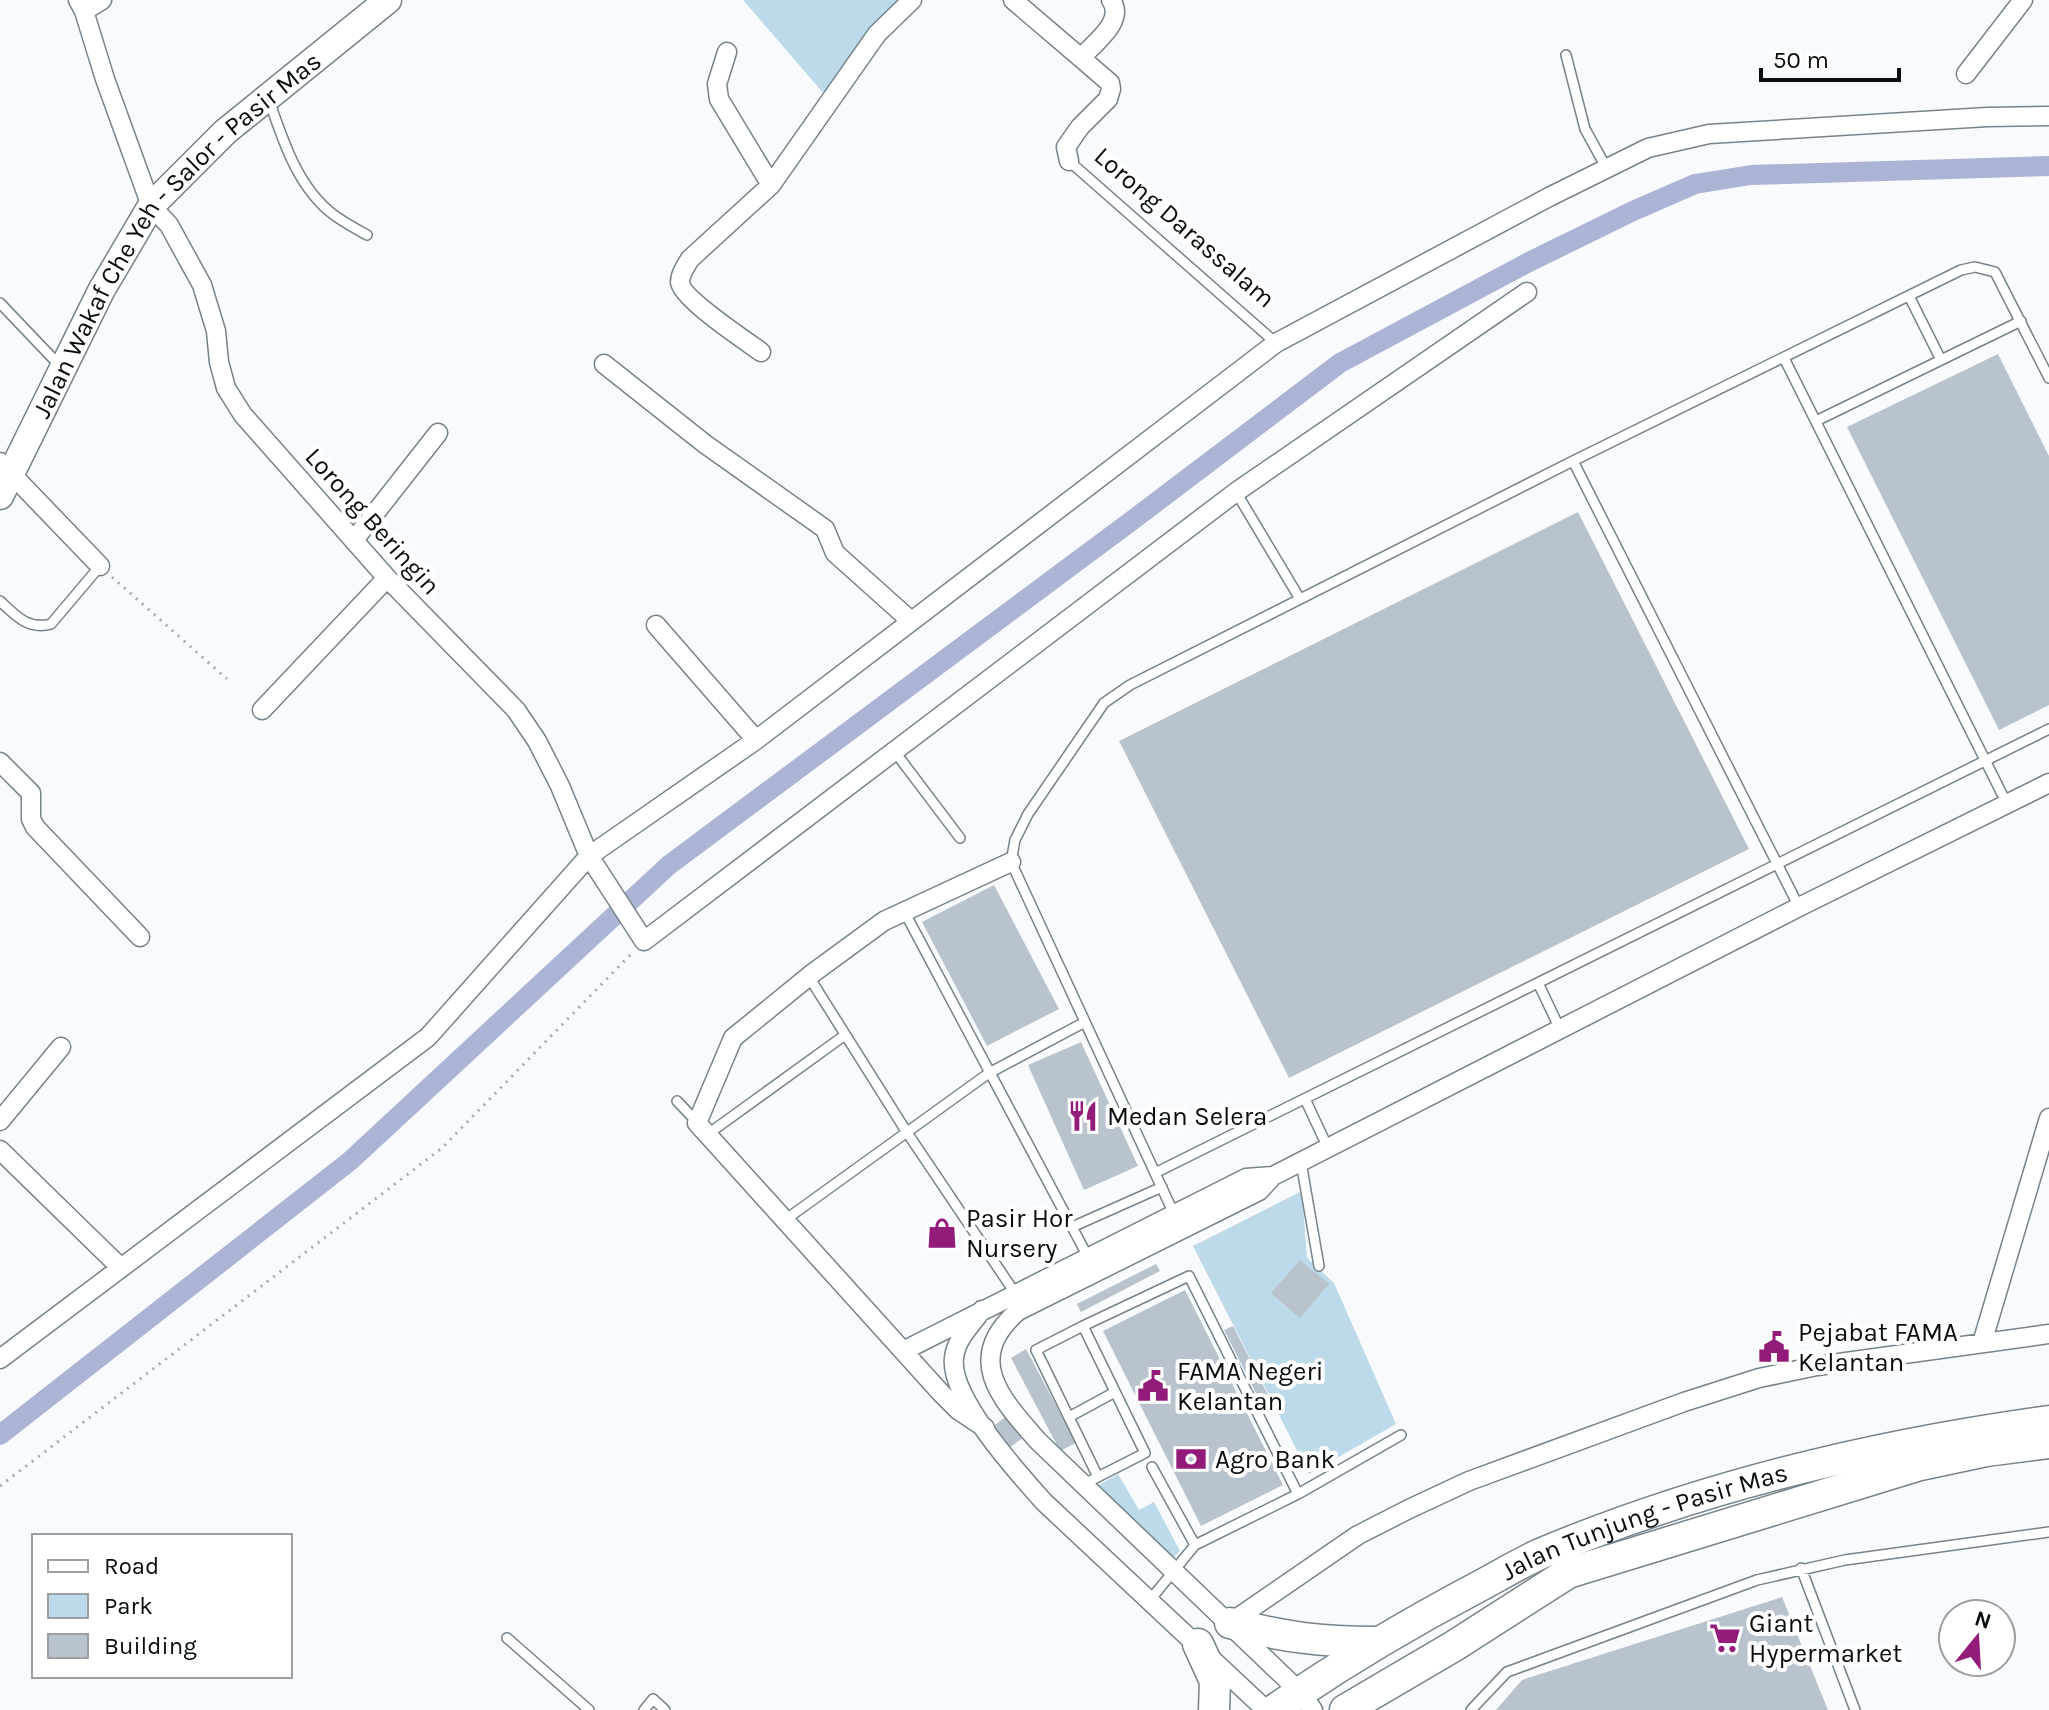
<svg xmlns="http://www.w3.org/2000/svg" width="2049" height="1710" viewBox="0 0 2049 1710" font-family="Karla,sans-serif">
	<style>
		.green { fill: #bcdaea }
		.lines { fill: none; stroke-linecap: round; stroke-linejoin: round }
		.canal { stroke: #acb4d6; stroke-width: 20 }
		.building { fill: #b8c3ce }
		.service-casing { stroke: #75838a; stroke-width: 12 }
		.minor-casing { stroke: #75838a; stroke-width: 21 }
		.secondary-casing { stroke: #75838a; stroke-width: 29 }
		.primary-casing { stroke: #75838a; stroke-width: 33 }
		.path { stroke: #a7abad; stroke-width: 3; stroke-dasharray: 2 6; stroke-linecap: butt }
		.service { stroke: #fff; stroke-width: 9 }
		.minor { stroke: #fff; stroke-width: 18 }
		.secondary { stroke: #fff; stroke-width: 26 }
		.primary { stroke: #fff; stroke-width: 30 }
		.labels { text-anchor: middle; stroke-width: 8; stroke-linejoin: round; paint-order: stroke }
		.street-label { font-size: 26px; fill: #080d10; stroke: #fff }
		.poi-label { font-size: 26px; fill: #080d10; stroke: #fff; text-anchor: start }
	</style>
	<rect width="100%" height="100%" fill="#f8fbfd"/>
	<path class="green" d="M743,0H902L825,95Z
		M1302,1191L1307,1258L1334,1283L1396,1424L1309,1474L1193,1246Z
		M1118,1474L1139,1510L1154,1502L1180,1551L1170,1561L1094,1488Z"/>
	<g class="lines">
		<path class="canal" d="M0,1435L350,1161L669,865L1134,519L1340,363L1527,263L1633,211L1695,184L1751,175L2049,166"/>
	</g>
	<path class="building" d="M1998,354L2049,456V705L1999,730L1847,427Z
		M1578,512L1749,849L1289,1078L1119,741Z
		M994,885L1059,1009L987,1046L922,922Z
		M1081,1042L1138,1166L1084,1190L1028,1065Z
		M1300,1260L1329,1284L1300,1318L1271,1293Z
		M1156,1264L1160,1271L1081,1312L1077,1304Z
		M1185,1290L1283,1485L1201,1526L1103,1331Z
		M1233,1326L1268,1395L1259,1399L1224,1330Z
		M1026,1349L1076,1443L1060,1451L1011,1358Z
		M1008,1415L1025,1436L1008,1449L991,1428Z
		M1782,1597L1828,1710H1496L1522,1680Z"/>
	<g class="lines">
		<defs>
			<path id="service" d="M1566,55L1585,129L1607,169
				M269,100C283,141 298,188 334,215C345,223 356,229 367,235
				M1069,161L1276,343
				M1909,296L1941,360
				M0,303L61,367
				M1784,358L2007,804
				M1816,421L2021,321
				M1573,461L1799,907
				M1236,492L1300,599
				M0,601C16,616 28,630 51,624L100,566
				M895,752L960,838
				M904,911L1088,1257
				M809,977L906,1131L1015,1293
				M1538,983L1560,1029
				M1305,1099L1328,1148
				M677,1101L697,1122
				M708,1134L845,1035
				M1301,1162L1319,1266
				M1155,1173L2049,729
				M1174,1214L1011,862L1015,840L1028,814L1104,703L1130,685L1573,461L1961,270L1975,267L1995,272L2049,378
				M785,1220L989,1073L1085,1022
				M1072,1227L1162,1187
				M1083,1326L1036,1350L1098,1477
				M1069,1417L1115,1392
				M1084,1484L1145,1453L1083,1326L1189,1276L1298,1494
				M1195,1545L1298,1494L1401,1435
				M1801,1568L1855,1710
				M1150,1600L1195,1545L1152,1467
				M507,1638L589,1710
				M644,1710L653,1699L665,1710
				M1471,1710L1507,1672L1757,1580L1845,1560L2049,1532"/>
			<path id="minor" d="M78,0L84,11L105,79L151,206L169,225L202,285L216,331L219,362L226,388L243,415L387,578L516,710L537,741L560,786L589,856L644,941L1236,492L1527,292
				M1013,0L1081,58
				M84,11L102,0
				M727,52L717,84L719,99L771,185
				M1966,74L2023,0
				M1069,161L1066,147L1080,127L1108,99L1111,89L1110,83L1081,58C1094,43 1126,21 1111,0
				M761,352C746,341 681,298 680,282C680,274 686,266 690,259L771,185L877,34L912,0
				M604,364L705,444L825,529L835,553L911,621
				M0,462L100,566
				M354,540L438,433
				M656,625L756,740
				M262,710L387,578
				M0,762L31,793V819L35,827L140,937
				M0,1121L61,1047
				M0,1150L121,1268
				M982,1310C971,1325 956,1339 954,1358C949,1397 1018,1473 1044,1502L1266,1710
				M1982,1343L2049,1118
				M903,1351L1246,1178L1273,1176
				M0,1359L428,1037L589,856L756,740L1276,343L1549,197L1648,148L1709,134L1987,117L2049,116
				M985,1428L958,1410L941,1393L697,1123L733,1038L813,973L884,921L1011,862
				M1230,1623L1358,1535L1409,1509L1469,1481L1684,1402L1759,1378L1817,1366L2049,1334
				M1313,1710L1300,1692L1038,1441C1001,1399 963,1359 1018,1311L1259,1191L1273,1176L1799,907L2049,783"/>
			<g id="secondary">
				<path id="s1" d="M0,496L101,291L151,206L225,132L388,0"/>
			</g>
			<g id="primary">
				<path d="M1230,1623C1283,1637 1321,1642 1376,1642"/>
				<path d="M1198,1644L1215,1681L1214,1710"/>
				<path id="s2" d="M1274,1710C1339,1665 1406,1625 1476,1588C1497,1577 1518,1564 1540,1554C1704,1485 1874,1445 2049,1421"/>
				<path d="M1345,1710L1454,1646L1568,1573L1920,1465L1986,1451L2049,1443"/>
			</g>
		</defs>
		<use href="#service" class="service-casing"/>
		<use href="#minor" class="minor-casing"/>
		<use href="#secondary" class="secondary-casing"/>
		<use href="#primary" class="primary-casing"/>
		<path class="path" d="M112,577L227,679
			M0,1486L442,1148L633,952"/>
		<use href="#service" class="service"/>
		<use href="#minor" class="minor"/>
		<use href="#secondary" class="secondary"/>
		<use href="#primary" class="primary"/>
	</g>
	<defs>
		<symbol id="restaurant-bare" viewBox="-9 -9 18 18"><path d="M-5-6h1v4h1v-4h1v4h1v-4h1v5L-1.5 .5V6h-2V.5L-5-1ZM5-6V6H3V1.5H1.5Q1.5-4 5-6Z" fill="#931c7a" stroke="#fff" stroke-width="2.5" paint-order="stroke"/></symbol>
		<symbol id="shop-bare" viewBox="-9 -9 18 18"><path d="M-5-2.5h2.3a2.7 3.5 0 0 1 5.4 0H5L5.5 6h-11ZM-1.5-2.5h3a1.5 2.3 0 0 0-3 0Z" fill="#931c7a" stroke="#fff" stroke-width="2.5" paint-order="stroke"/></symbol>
		<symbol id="civic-bare" viewBox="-9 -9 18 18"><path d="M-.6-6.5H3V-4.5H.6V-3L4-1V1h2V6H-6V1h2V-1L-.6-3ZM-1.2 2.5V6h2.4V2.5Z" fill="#931c7a" stroke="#fff" stroke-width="2.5" paint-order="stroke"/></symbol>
		<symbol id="bank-bare" viewBox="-9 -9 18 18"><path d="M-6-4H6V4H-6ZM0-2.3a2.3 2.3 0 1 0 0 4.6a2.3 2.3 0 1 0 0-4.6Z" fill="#931c7a" stroke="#fff" stroke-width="2.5" paint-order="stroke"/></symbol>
		<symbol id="supermarket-bare" viewBox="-9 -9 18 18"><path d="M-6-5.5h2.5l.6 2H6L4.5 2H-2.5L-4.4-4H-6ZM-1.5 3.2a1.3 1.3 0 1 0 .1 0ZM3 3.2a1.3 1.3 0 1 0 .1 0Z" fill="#931c7a" stroke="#fff" stroke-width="2.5" paint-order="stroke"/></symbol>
	</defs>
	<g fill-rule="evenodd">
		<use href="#restaurant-bare" x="1061" y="1094" width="44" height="44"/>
		<use href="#shop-bare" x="920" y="1211" width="44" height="44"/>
		<use href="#civic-bare" x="1752" y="1325" width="44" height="44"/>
		<use href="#civic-bare" x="1131" y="1364" width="44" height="44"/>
		<use href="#bank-bare" x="1169" y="1437" width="44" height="44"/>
		<use href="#supermarket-bare" x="1703" y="1616" width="44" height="44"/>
	</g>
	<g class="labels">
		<g class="street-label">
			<text transform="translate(1185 227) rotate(41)" y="9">Lorong Darassalam</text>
			<text dy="9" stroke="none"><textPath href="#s1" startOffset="320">Jalan Wakaf Che Yeh - Salor - Pasir Mas</textPath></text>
			<text transform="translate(373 521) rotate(48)" y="9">Lorong Beringin</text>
			<text dy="9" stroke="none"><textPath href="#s2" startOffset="418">Jalan Tunjung - Pasir Mas</textPath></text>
		</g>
		<g class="poi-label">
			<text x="1107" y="1125">Medan Selera</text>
			<text x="966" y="1227">Pasir Hor<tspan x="966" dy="30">Nursery</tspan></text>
			<text x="1798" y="1341">Pejabat FAMA<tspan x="1798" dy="30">Kelantan</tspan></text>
			<text x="1177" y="1380">FAMA Negeri<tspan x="1177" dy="30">Kelantan</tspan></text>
			<text x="1215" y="1468">Agro Bank</text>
			<text x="1749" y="1632">Giant<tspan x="1749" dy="30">Hypermarket</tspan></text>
		</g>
	</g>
	<rect x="32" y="1534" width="260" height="144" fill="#ffffff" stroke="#9c9e9f" stroke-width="2"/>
	<rect x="48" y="1560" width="40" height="12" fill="#ffffff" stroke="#9c9e9f" stroke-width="2"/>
	<text x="104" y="1574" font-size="24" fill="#080d10">Road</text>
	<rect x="48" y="1594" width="40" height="24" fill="#bcdaea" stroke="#9c9e9f" stroke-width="2"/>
	<text x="104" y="1614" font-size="24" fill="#080d10">Park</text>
	<rect x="48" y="1634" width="40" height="24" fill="#b8c3ce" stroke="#9c9e9f" stroke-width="2"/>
	<text x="104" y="1654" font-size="24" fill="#080d10">Building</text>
	<g transform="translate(1977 1638) rotate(18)"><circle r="38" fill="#ffffff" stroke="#9c9e9f" stroke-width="2"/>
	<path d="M0-6L14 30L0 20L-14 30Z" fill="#931c7a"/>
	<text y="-12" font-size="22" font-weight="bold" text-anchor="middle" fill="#080d10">N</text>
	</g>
	<path d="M1761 68v12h138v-12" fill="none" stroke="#080d10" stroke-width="4"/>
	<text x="1773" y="68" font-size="24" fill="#080d10" stroke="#ffffff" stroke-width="6" paint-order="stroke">50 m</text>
</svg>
